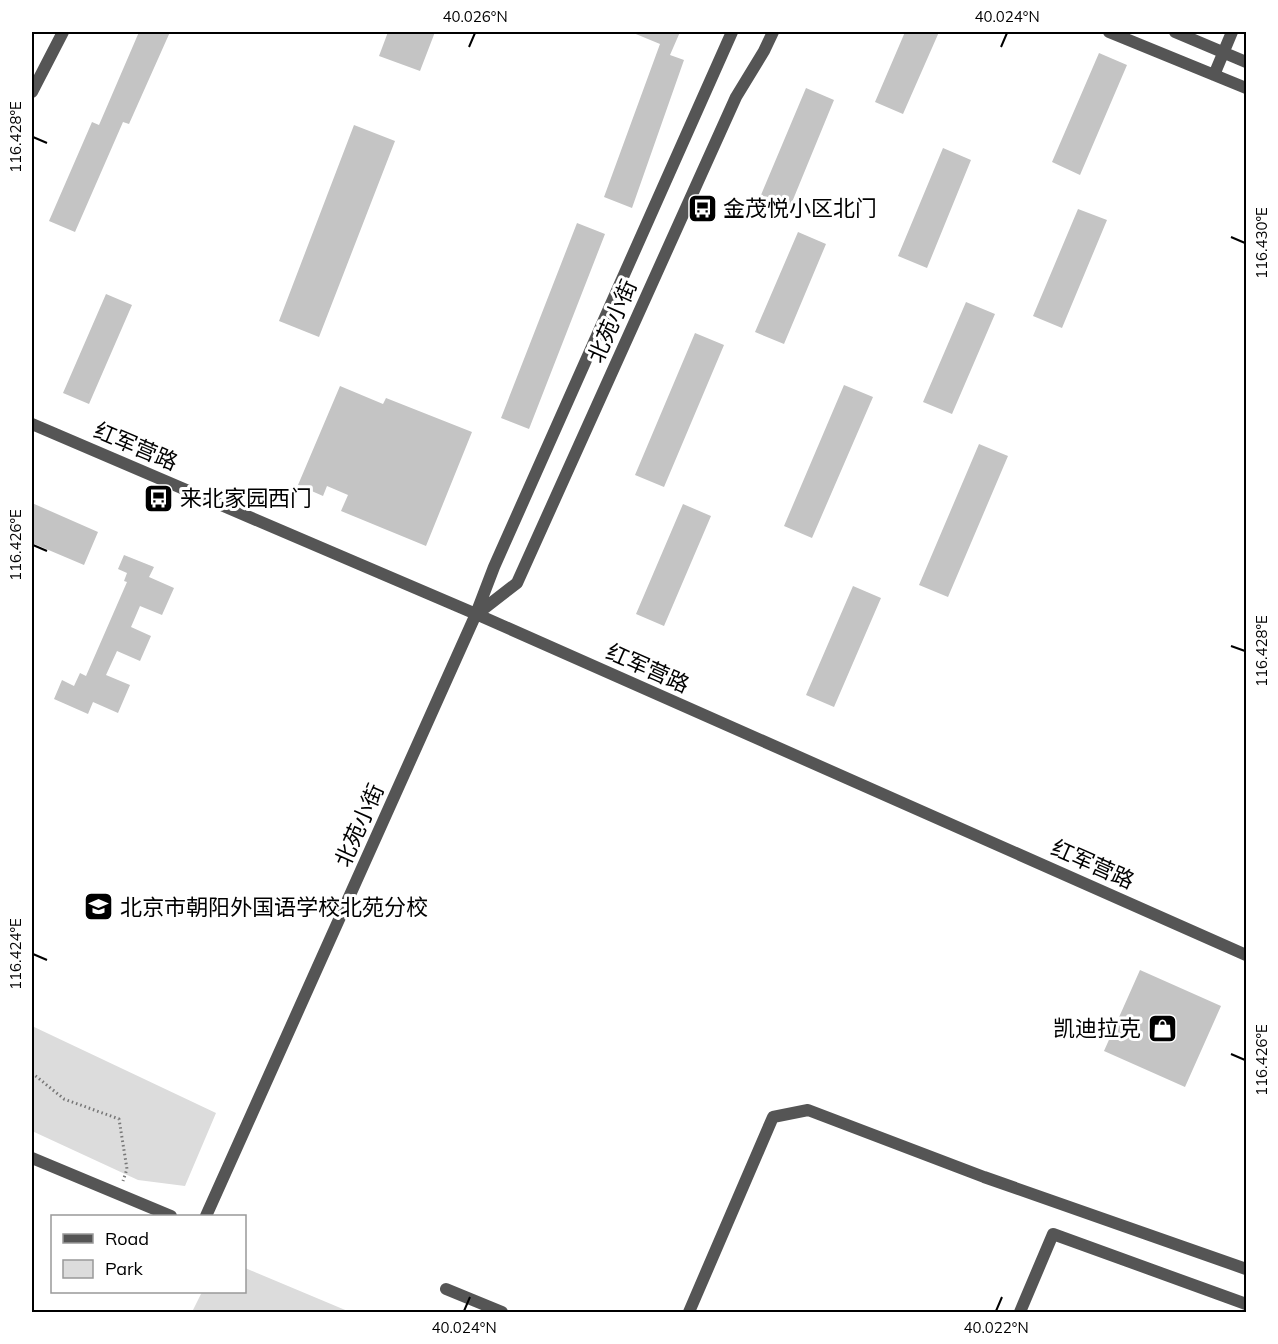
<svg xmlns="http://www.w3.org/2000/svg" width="1278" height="1344" viewBox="0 0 1278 1344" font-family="Mulish,'Noto Sans SC',sans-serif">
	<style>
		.green { fill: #dcdcdc }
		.building { fill: #c4c4c4 }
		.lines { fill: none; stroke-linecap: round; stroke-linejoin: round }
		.path { stroke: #777; stroke-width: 3; stroke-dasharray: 1.5 3; stroke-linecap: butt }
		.minor { stroke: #555; stroke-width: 12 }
		.tertiary { stroke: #555; stroke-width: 12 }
		.ticks { fill: none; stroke: #000; stroke-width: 2 }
		.labels { text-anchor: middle; stroke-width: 6; stroke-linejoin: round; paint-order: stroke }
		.poi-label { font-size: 22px; fill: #000; stroke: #fff; text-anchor: start }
		.street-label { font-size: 22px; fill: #000; stroke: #fff }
		.neatline { fill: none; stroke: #000; stroke-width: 2 }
		.ticks-label { font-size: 15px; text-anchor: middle; fill: #000 }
	</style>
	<rect width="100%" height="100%" fill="#fff"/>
	<path class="green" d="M32,1026L216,1113L185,1186L138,1180L32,1131Z
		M245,1268L350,1312H192L202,1292H244Z"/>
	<path class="building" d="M139,32H170L129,124L123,122L75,232L49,221L92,122L99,125Z
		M388,32H435L420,71L379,56Z
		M631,32H680L670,55L684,60L632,208L604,197L660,44Z
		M905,32H939L903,114L875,102Z
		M1099,53L1127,65L1080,175L1052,162Z
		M806,88L834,100L790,207L761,195Z
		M354,125L395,141L319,337L279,321Z
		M943,148L971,160L927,268L898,256Z
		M1078,209L1107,220L1062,328L1033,316Z
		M577,223L605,234L529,429L501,418Z
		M798,232L826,244L784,344L755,332Z
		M106,294L132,305L89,404L63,393Z
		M966,302L995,314L952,414L923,402Z
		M695,333L724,345L664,487L635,475Z
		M844,385L873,397L812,538L784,526Z
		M340,386L383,404L386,398L472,432L426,546L341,511L348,495L327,486L323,496L298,485Z
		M979,444L1008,456L948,597L919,585Z
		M32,503L98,532L84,565L32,543Z
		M683,504L711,516L664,626L636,614Z
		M124,555L154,567L149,577L174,588L162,615L140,606L131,627L151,636L140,661L117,651L106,675L130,685L118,713L93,702L88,714L54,699L62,680L74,686L80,673L86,676L127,582L124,581L127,573L118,569Z
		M853,586L881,598L834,707L806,695Z
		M1140,970L1221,1006L1185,1087L1104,1051Z"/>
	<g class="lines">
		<path class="path" d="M32,1073L64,1099L119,1119L127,1169L123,1181"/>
		<path class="minor" d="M446,1289L502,1312
			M689,1312L773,1117L808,1110L984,1177L1246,1269
			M1020,1312L1053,1234L1246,1304"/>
		<path class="tertiary" d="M1109,32L1246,88
			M1175,32L1246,62
			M1214,75L1232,32
			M32,92L63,32
			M32,424L476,614L1246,955
			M477,614L517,583L736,97L764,51L773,32
			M32,1158L171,1216
			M206,1216L476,614L494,567L732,32"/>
	</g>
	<path class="ticks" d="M469,47L475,33M1001,47L1007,33M33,137L47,143M1231,237L1245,243M33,545L47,551M1231,646L1245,651M33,954L47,960M1231,1054L1245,1060M464,1311L470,1297M996,1311L1002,1297"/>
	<defs>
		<symbol id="bus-square" viewBox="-11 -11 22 22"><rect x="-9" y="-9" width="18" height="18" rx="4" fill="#000" stroke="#fff"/><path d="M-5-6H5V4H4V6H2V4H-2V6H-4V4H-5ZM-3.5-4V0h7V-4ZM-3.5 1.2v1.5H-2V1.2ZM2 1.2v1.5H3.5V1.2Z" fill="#fff"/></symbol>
		<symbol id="school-square" viewBox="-11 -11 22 22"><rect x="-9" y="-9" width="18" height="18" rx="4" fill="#000" stroke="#fff"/><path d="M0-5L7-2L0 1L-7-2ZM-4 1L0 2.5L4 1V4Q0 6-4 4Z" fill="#fff"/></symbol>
		<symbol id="shop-square" viewBox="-11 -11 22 22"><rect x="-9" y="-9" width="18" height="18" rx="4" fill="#000" stroke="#fff"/><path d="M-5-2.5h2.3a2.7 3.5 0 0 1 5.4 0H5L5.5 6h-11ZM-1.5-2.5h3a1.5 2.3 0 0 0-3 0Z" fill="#fff"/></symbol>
	</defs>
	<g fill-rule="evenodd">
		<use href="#bus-square" x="686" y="192" width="33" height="33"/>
		<use href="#bus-square" x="142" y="482" width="33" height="33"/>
		<use href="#school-square" x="82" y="890" width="33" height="33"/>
		<use href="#shop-square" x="1146" y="1012" width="33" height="33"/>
	</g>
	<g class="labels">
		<g class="poi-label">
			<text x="723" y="216">金茂悦小区北门</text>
			<text x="180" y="506">来北家园西门</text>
			<text x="120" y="915">北京市朝阳外国语学校北苑分校</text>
			<text x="1141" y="1036" text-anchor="end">凯迪拉克</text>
		</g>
		<g class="street-label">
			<text transform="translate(612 321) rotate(-66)" y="8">北苑小街</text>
			<text transform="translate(136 446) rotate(23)" y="8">红军营路</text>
			<text transform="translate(648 668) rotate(24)" y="8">红军营路</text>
			<text transform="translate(359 825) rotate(-66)" y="8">北苑小街</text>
			<text transform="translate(1093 864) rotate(24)" y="8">红军营路</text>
		</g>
	</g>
	<rect width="1278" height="1344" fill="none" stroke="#ffffff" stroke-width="66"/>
	<rect x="51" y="1215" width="195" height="78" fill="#ffffff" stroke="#999999" stroke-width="1.5"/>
	<rect x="63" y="1234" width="30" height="9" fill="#555555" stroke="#999999" stroke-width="1.5"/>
	<text x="105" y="1245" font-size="18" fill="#000000">Road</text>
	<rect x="63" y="1260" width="30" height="18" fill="#dcdcdc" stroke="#999999" stroke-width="1.5"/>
	<text x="105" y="1275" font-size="18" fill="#000000">Park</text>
	<rect x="33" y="33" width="1212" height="1278" class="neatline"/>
	<g class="ticks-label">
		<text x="475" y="22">40.026°N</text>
		<text x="1007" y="22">40.024°N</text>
		<text transform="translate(16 137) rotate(-90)" y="5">116.428°E</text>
		<text transform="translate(1262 243) rotate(-90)" y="5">116.430°E</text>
		<text transform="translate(16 545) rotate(-90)" y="5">116.426°E</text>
		<text transform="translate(1262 651) rotate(-90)" y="5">116.428°E</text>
		<text transform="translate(16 954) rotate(-90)" y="5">116.424°E</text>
		<text transform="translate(1262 1060) rotate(-90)" y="5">116.426°E</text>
		<text x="464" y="1333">40.024°N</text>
		<text x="996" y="1333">40.022°N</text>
	</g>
</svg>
